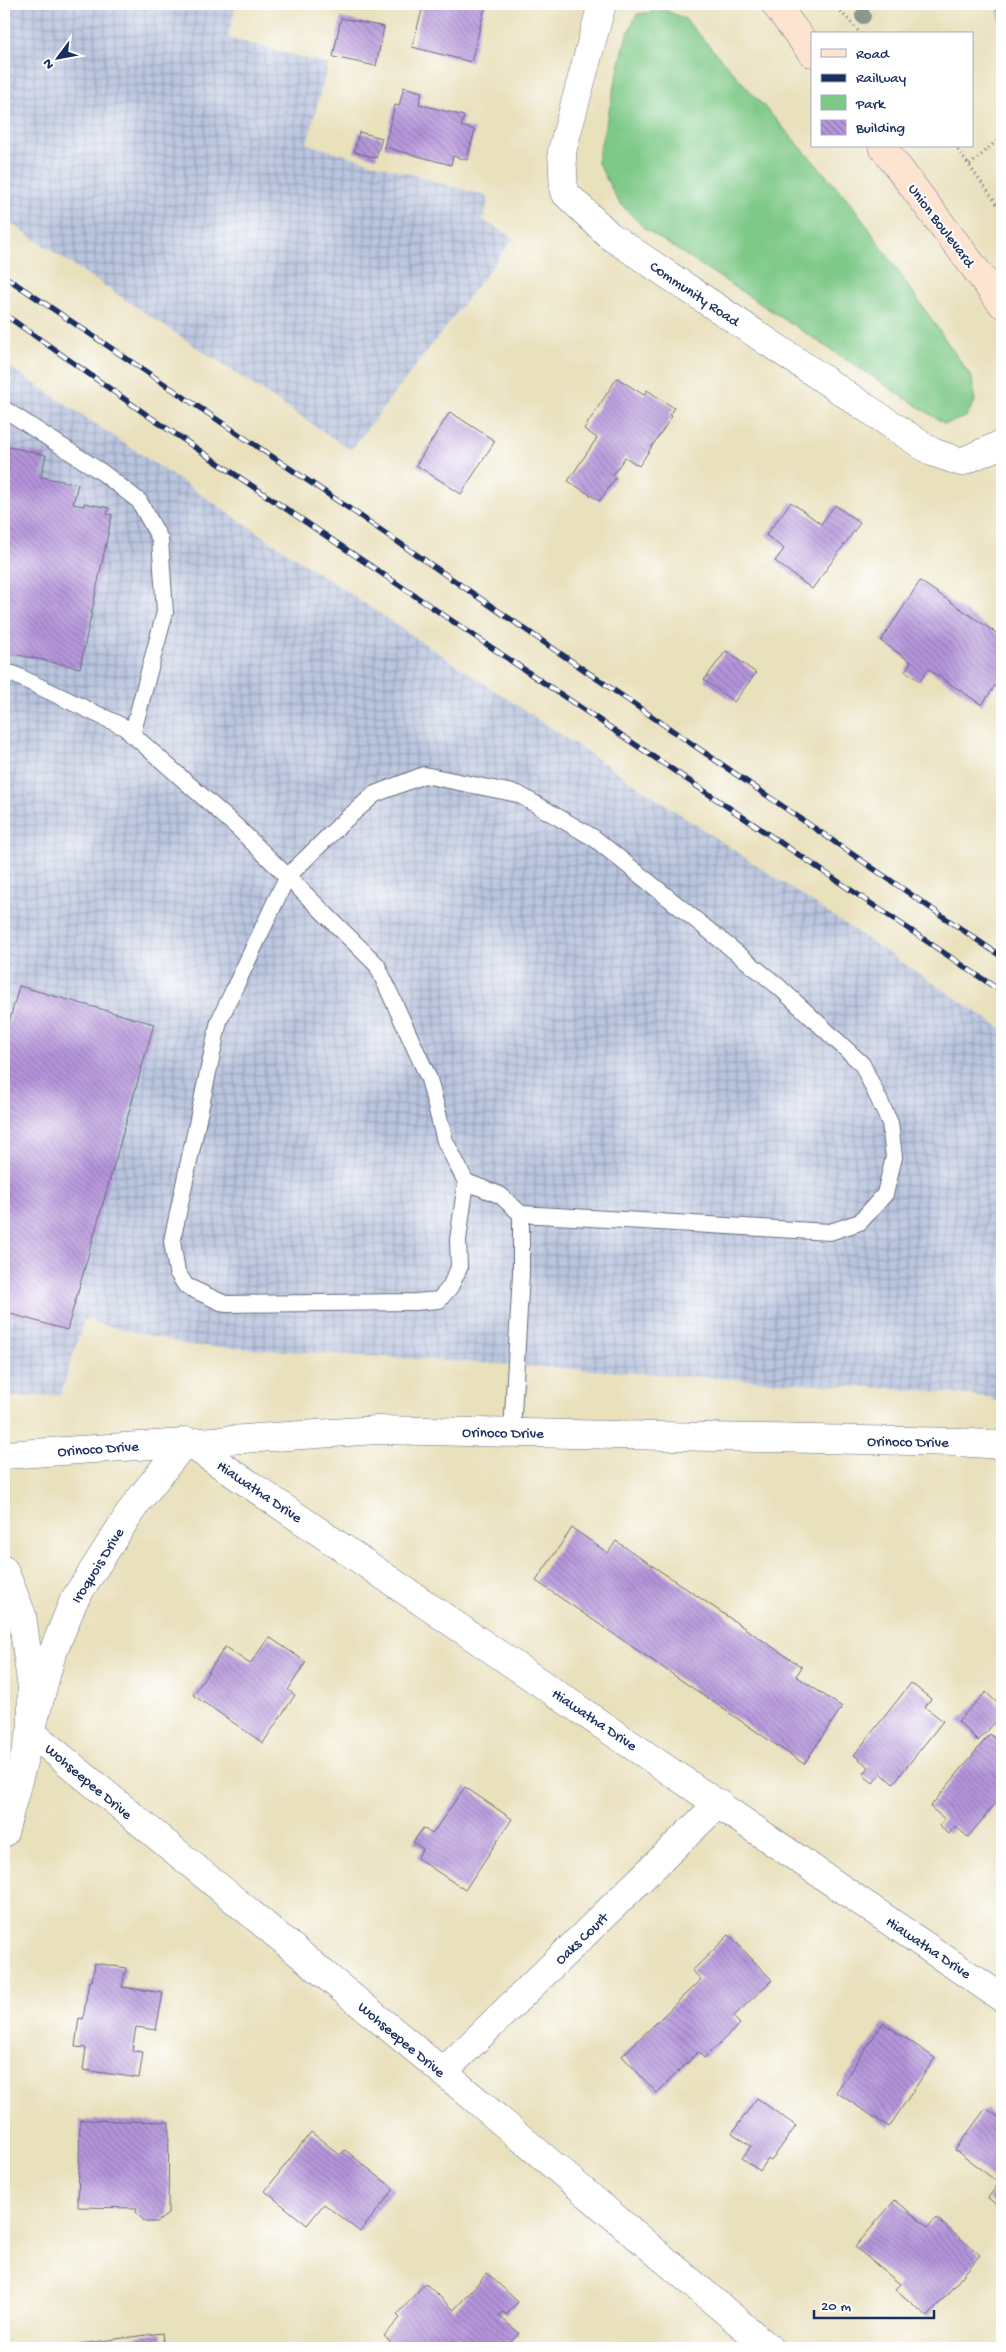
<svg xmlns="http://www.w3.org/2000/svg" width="1006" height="2352" viewBox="0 0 1006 2352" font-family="'Gochi Hand',sans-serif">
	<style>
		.industrial { fill: url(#industrial-grid) }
		.green { fill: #7ec987; stroke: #4c7c72 }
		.building { fill: url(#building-back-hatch) }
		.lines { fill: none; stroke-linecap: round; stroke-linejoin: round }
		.service-casing { stroke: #636d7f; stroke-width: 18 }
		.minor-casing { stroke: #636d7f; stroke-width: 29 }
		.tertiary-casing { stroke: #636d7f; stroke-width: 29 }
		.secondary-casing { stroke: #636d7f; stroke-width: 29 }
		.path { stroke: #636d7f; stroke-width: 3; stroke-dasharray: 1 4; stroke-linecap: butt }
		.service { stroke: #fff; stroke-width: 16 }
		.minor { stroke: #fff; stroke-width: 28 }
		.tertiary { stroke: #fff; stroke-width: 28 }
		.secondary { stroke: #fde4d1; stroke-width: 28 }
		.rail-casing { stroke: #1b2f5e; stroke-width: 5.5 }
		.rail { stroke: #fff; stroke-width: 4; stroke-dasharray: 11; stroke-linecap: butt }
		.tree { fill: #88988f }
		.labels { text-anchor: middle; stroke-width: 4; stroke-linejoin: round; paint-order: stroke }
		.street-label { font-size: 15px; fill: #1b2f5e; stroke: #fff }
	</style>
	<defs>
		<pattern id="industrial-grid" width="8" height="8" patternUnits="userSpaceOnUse" patternTransform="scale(1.25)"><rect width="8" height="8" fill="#b9c4de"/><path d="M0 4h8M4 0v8" fill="none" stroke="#96a0b7"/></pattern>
		<pattern id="building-back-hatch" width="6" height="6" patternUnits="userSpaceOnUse" patternTransform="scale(1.25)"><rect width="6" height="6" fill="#b594da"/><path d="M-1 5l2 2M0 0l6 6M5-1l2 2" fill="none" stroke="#9279b4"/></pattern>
	</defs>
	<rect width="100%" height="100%" fill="#fff"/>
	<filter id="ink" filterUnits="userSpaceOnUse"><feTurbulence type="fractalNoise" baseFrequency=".02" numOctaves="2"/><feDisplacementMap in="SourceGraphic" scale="10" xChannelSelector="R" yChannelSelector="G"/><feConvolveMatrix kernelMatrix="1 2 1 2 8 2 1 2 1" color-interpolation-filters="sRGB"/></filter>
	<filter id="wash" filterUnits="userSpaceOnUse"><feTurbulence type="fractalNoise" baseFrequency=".0096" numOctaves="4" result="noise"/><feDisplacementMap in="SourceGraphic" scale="20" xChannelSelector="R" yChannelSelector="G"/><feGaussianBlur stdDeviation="1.12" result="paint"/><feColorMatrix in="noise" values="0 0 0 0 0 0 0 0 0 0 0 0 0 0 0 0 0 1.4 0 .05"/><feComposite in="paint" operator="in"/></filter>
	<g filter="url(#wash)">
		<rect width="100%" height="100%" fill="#e9e0bc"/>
		<path class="industrial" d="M4,4H236L228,38L328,64L307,144L489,197L483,220L514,238L351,450L4,219Z
			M4,363L1002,1029V1405L989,1397L928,1391L189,1345L84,1320L61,1394L4,1398V950L9,930L4,928Z"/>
		<path class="green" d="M665,10L685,19L851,203L972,378L975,401L966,417L945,424L644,228L618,201L597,161L626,38L637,14Z"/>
		<g id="blocks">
			<path class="building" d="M412,4H486L471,62L412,47L422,10L412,7Z
				M997,4H1002V24H1001Z
				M341,18L384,27L376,66L333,57Z
				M404,87L422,92L419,104L464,116L461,126L475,130L467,160L453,156L451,165L384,147L395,105L399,106Z
				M359,132L382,138L376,158L354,152Z
				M617,378L644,395L647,390L674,408L669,415L672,416L639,466L625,457L613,475L616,477L600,501L568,481L597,438L584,429Z
				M450,412L495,441L461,494L416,465Z
				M4,446L46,455L41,477L78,484L73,504L84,506V503L109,508L107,514L112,515L80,668L4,652Z
				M791,502L821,524L835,505L860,523L812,589L775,561L784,549L766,535Z
				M920,581L1002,637V675L982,705L928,669L920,681L905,671L911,662L881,641Z
				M726,651L756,673L734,702L704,680Z
				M19,986L154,1024L67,1330L4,1312V1041Z
				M572,1528L608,1553L616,1541L802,1667L796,1676L842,1707L804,1764L536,1581Z
				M269,1637L306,1662L288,1690L295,1695L263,1743L193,1695L225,1647L250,1664Z
				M911,1683L931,1699L925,1707L943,1721L893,1784L881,1773L873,1783L863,1775L869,1767L854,1755Z
				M986,1692L1002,1708V1715L978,1741L958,1721Z
				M990,1734L1002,1745V1796L968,1837L955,1826L949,1834L939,1826L945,1819L930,1807Z
				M465,1787L512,1819L465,1890L417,1858L423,1849L413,1842L423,1828L432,1834Z
				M729,1935L772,1980L733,2017L740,2024L704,2058L698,2052L657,2093L622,2056L701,1979L692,1971Z
				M95,1963L126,1968L122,1987L163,1993L156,2030L136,2027L132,2051L143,2052L139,2078L83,2070L86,2048L75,2047L79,2018L83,2019L89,1981H92Z
				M883,2023L935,2058L889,2127L836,2092Z
				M757,2098L796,2126L771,2161L768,2159L760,2171L742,2158L751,2146L732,2133Z
				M986,2108L1002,2120V2209L988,2198L999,2183L955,2150Z
				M80,2120L169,2122L168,2214L157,2222H145L136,2212L137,2208L78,2207Z
				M311,2132L340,2155L345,2150L394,2189L360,2232L324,2204L307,2225L265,2191Z
				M895,2200L928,2227L936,2218L980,2255L928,2317L895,2289L900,2284L855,2247Z
				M487,2273L518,2302L506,2315L503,2312L499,2316L519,2333L506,2348H444L439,2341L435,2346L431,2343L426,2348H397L384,2336L400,2318L397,2315L425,2283L454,2310Z
				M162,2333L164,2348H79L78,2344Z"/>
		</g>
	</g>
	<g filter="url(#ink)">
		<use href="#blocks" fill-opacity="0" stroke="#636d7f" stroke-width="1"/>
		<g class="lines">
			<defs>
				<path id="service" d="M4,409L103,473L139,501L160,539L165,612L132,735
					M4,673L13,674L124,727L238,828L377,965L429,1079L445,1141L466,1182L500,1195L521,1214V1274L512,1432
					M466,1182L458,1240L459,1268L450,1287L439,1300L415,1302L225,1304L186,1286L177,1272L172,1241L219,1021L287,877L345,820L375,794L424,775L518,794L594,838L779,987L862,1064L890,1123L894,1157L885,1194L860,1222L830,1232L521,1214"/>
				<path id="minor" d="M602,4L562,151L564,192L610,236L932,452L961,462L1002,444
					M4,1570L22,1615L32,1689V1733L443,2072L769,2348
					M4,1833L51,1657L74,1600L135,1505L186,1441L1002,1998
					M443,2072L719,1803"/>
				<path id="tertiary" d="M4,1455L377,1430L957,1442L1002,1445"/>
				<path id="secondary" d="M775,4L812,53
					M882,146L1002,304"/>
			</defs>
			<use href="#service" class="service-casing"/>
			<use href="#minor" class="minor-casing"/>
			<use href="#tertiary" class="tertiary-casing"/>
			<use href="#secondary" class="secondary-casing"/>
			<path class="path" d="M834,4L861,34
				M955,146L1002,211
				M970,165L1002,136"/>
			<use href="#service" class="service"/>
			<use href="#minor" class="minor"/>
			<use href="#tertiary" class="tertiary"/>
			<use href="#secondary" class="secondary"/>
			<defs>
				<path id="rail" d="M4,276L350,509L1002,957
					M4,314L147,415L1002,992"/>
			</defs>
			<use href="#rail" class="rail-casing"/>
			<use href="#rail" class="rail"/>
		</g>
		<circle class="tree" cx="863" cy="16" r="8"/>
	</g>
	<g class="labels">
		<g class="street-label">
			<text transform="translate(942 225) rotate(53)" y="5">Union Boulevard</text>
			<text transform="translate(695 293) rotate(34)" y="5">Community Road</text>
			<text transform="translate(503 1432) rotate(1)" y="5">Orinoco Drive</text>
			<text transform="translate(908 1441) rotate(1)" y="5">Orinoco Drive</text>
			<text transform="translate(98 1448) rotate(-4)" y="5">Orinoco Drive</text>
			<text transform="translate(260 1491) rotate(34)" y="5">Hiawatha Drive</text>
			<text transform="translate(97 1565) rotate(-58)" y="5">Iroquois Drive</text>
			<text transform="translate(595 1719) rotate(34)" y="5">Hiawatha Drive</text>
			<text transform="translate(89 1781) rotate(40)" y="5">Wohseepee Drive</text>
			<text transform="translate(581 1938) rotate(-44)" y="5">Oaks Court</text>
			<text transform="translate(929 1947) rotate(34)" y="5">Hiawatha Drive</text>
			<text transform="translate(402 2039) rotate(40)" y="5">Wohseepee Drive</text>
		</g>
	</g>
	<rect width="1006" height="2352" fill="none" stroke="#fff" stroke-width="20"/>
	<rect x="811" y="32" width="162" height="115" fill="#ffffff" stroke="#a4acbf"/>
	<rect x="821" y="49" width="25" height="8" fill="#fde4d1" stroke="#a4acbf"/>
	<text x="856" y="58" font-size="15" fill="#1b2f5e">Road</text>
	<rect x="821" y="74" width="25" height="8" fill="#1b2f5e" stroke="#a4acbf"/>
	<text x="856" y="82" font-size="15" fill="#1b2f5e">Railway</text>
	<rect x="821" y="95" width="25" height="15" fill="#7ec987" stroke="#a4acbf"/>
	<text x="856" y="108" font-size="15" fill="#1b2f5e">Park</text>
	<rect x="821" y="120" width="25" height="15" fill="url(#building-back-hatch)" stroke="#a4acbf"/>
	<text x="856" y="132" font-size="15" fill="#1b2f5e">Building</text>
	<g transform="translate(58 58) rotate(238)" stroke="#ffffff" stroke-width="4" paint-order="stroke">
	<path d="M0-4L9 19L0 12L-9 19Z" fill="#1b2f5e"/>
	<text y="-8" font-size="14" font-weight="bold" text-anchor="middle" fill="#1b2f5e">N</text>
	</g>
	<path d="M814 2310v8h120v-8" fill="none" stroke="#1b2f5e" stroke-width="2.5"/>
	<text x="821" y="2310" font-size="15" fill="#1b2f5e" stroke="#ffffff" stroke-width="4" paint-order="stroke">20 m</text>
</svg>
